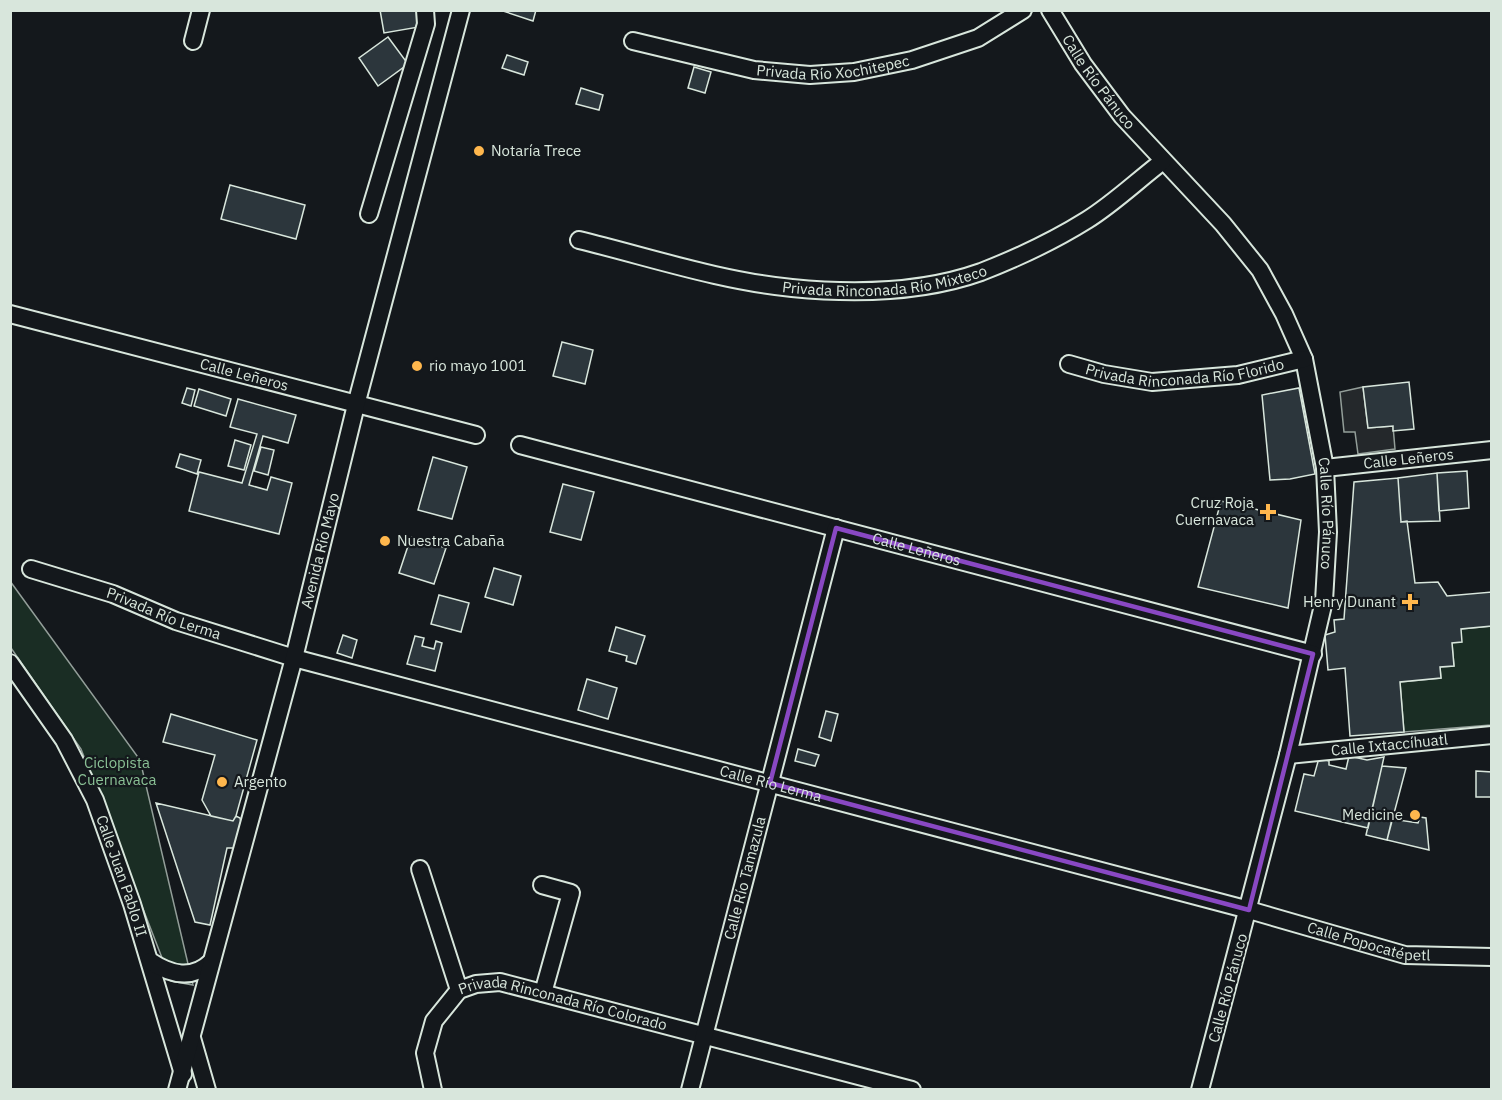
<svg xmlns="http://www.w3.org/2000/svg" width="1502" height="1100" viewBox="0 0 1502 1100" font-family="'IBM Plex Sans',sans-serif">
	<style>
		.green { fill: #1a2d24; stroke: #939e99; stroke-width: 1.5 }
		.parking { fill: #24282b; stroke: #939e99; stroke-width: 1.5 }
		.building { fill: #2c363c; stroke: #d8e6dc; stroke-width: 1.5 }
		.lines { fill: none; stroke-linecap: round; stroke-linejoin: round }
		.minor-casing { stroke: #d8e6dc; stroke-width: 20 }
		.minor { stroke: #14181c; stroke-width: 16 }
		.marked { fill: none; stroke: #8948c3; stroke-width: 4.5; stroke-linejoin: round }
		.poi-dot { fill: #ffb74d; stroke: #14181c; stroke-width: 2 }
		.labels { text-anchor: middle; stroke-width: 4.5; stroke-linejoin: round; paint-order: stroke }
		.street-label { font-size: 15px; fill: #d8e6dc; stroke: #14181c }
		.poi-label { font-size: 15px; fill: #d8e6dc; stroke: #14181c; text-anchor: start }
		.park-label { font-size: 15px; fill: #8ac095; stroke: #14181c }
	</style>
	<rect width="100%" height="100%" fill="#14181c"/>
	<path class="green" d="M10,581L140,760L193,985L171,981L81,749L11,648Z
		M1491,626V725L1404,732L1400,682L1441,678L1440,667L1454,666L1452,643L1461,629Z"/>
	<path class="parking" d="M1363,387L1368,428L1393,426L1395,449L1358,454L1355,432H1344L1340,392Z"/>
	<path class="building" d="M380,10H417L419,27L384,33Z
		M500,10H536L533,21Z
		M388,37L408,64L378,86L359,58Z
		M507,55L528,62L524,75L502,68Z
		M694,67L711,72L705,93L688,88Z
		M581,88L603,95L599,110L576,104Z
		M230,185L305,205L296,239L221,219Z
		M562,342L593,350L585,384L553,376Z
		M1409,382L1414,429L1393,431V426L1368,428L1363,387Z
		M187,388L195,390L191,406L182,403Z
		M1299,388L1315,474L1290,479L1270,480L1262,395Z
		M199,389L231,399L226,416L194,406Z
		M238,399L296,415L288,443L263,436L249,485L267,490L271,477L292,483L279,534L189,511L199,472L242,483L257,434L230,427Z
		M235,440L251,445L244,470L228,466Z
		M261,447L274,450L268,475L254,471Z
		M180,454L201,460L197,474L176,467Z
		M433,457L467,467L452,519L418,510Z
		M1467,471L1469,508L1439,511L1437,473Z
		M1437,473L1440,521L1401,522L1398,478Z
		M1398,478L1401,522L1407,521L1415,583L1438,582L1447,596L1492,592V626L1461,629L1462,642L1452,643L1454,666L1440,667L1441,678L1400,682L1404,732L1350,736L1345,668L1328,670L1325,635L1335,632L1334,620L1344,619L1354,482Z
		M563,484L594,492L581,540L550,532Z
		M1221,501L1301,520L1288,608L1198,587Z
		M411,537L446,548L434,584L399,573Z
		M494,568L521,576L513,605L485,597Z
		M439,595L469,603L461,632L431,624Z
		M616,627L645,636L636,664L626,661L627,656L609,651Z
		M343,635L357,640L352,658L337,653Z
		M415,636L424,638L422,646L434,649L436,641L442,643L435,671L407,664Z
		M587,679L617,688L608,719L578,710Z
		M826,711L838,714L831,741L819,737Z
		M171,714L257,740L236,816L233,821L211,816L202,800L215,755L163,742Z
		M798,749L819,755L815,766L795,761Z
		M1349,756L1367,760L1384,757L1368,828L1295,811L1304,774L1314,776L1319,758L1329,761V765L1346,769Z
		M1382,766L1406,768L1387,840L1366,835Z
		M1476,771L1492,772V797H1476Z
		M156,803L233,821L236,816L240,818L242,826L238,843L234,848H227L210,925L195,922Z
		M1420,817L1426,818L1429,850L1387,840L1392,819L1418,823Z"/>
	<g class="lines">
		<defs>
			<g id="minor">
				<path id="s1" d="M1050,10L1083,64L1122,116L1223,224L1260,270L1284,314L1304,359L1325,468L1328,532L1324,601L1288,755L1200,1090"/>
				<path d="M193,41L201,10"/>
				<path id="s2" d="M633,41L754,70L810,75L854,72L912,60L978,38L1023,10"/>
				<path d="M369,214L426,24L425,10"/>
				<path id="s3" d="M579,240C649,257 720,281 792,288C853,294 922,293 981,272C1017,258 1055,240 1087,220C1113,204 1138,180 1163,161"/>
				<path id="s4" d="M10,314L476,435"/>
				<path id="s5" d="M1069,364L1104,374L1152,382L1238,375L1304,359"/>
				<path id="s6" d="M520,445L1313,654"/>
				<path id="s7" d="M1325,468L1492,450"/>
				<path id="s8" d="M31,569L113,594L176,621L294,658L1249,910L1405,955L1492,957"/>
				<path id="s9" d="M10,663L64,740L95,800L132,904L183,1074"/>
				<path id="s10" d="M1288,755L1492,735"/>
				<path d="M420,869L459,990"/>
				<path d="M542,885L571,893L543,993"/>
				<path d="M150,961C171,975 192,980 211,962"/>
				<path d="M192,1038L207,1090"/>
				<path id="s11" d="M177,1090L294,658L356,405L461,10"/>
				<path id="s12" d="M433,1090L425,1053L434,1021L459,990L476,984L500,982L912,1090"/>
				<path id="s13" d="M690,1090L836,528"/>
			</g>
		</defs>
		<use href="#minor" class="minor-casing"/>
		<use href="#minor" class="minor"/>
	</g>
	<path class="marked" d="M836,528L1313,654L1249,910L770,783Z"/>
	<g class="poi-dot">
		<circle cx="479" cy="151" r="6"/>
		<circle cx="417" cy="366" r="6"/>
		<path d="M1265 503h6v6h6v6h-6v6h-6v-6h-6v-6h6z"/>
		<circle cx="385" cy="541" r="6"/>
		<path d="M1407 593h6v6h6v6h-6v6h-6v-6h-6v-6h6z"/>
		<circle cx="222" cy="782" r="6"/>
		<circle cx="1415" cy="815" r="6"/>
	</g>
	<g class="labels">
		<g class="street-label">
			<text dy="5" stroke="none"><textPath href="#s2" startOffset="204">Privada Río Xochitepec</textPath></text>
			<text dy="5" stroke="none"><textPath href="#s1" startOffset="87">Calle Río Pánuco</textPath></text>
			<text dy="5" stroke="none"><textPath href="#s3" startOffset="312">Privada Rinconada Río Mixteco</textPath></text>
			<text dy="5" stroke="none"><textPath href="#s5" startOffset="118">Privada Rinconada Río Florido</textPath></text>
			<text dy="5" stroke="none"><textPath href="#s4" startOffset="242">Calle Leñeros</textPath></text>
			<text dy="5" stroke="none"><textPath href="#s7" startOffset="84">Calle Leñeros</textPath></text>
			<text dy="5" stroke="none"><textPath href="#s1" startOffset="591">Calle Río Pánuco</textPath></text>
			<text dy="5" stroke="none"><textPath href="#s6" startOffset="410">Calle Leñeros</textPath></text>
			<text dy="5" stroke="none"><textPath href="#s11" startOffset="558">Avenida Río Mayo</textPath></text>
			<text dy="5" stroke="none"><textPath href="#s8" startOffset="140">Privada Río Lerma</textPath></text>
			<text dy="5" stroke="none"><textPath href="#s10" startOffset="102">Calle Ixtaccíhuatl</textPath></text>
			<text dy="5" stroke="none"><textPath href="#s8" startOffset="771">Calle Río Lerma</textPath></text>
			<text dy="5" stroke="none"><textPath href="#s9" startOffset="242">Calle Juan Pablo II</textPath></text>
			<text dy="5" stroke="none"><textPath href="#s13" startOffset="219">Calle Río Tamazula</textPath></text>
			<text dy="5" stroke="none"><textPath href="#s8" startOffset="1390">Calle Popocatépetl</textPath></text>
			<text transform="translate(1228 988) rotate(-75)" y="5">Calle Río Pánuco</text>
			<text dy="5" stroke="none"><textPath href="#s12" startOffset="218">Privada Rinconada Río Colorado</textPath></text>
		</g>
		<g class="poi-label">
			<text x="491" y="156">Notaría Trece</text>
			<text x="429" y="371">rio mayo 1001</text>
			<text x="1254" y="508" text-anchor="end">Cruz Roja<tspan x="1254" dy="17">Cuernavaca</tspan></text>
			<text x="397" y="546">Nuestra Cabaña</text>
			<text x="1396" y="607" text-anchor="end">Henry Dunant</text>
			<text x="234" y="787">Argento</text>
			<text x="1403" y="820" text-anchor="end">Medicine</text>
		</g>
		<g class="park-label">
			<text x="117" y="768">Ciclopista<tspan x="117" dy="17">Cuernavaca</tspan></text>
		</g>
	</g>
	<rect width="1502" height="1100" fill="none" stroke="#d8e6dc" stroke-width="24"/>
</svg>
